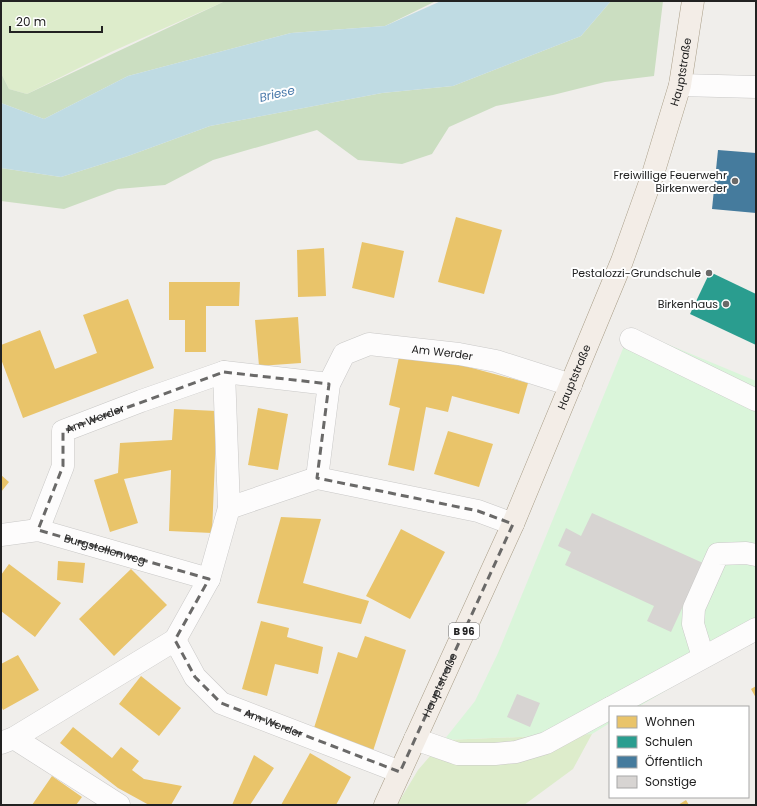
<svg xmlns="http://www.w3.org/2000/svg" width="757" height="806" viewBox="0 0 757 806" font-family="Poppins,sans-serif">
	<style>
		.grass { fill: #ddeccb }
		.forest { fill: #cbdec1 }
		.park { fill: #daf5da }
		.water { fill: #bfdbe3 }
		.homes { fill: #e9c46a }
		.schools { fill: #2a9d8f }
		.public { fill: #457b9d }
		.building { fill: #d7d4d2 }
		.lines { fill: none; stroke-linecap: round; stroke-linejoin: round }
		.minor-casing { stroke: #c9c8c7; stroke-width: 23 }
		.major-casing { stroke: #a79c86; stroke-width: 23 }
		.minor { stroke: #fdfcfc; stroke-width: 22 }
		.major { stroke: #f3ede7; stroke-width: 22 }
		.marked { fill: none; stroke: #6a6968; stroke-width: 3; stroke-dasharray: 8 5; stroke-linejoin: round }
		.poi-dot { fill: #6a6968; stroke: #fff; stroke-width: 1.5 }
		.labels { text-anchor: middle; stroke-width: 4; stroke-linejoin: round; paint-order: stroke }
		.shield { fill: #fff; stroke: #646464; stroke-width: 1 }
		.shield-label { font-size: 10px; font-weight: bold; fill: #222 }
		.street-label { font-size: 11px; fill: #222; stroke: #fff }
		.poi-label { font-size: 11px; fill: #222; stroke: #fff; text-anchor: end }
		.water-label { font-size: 12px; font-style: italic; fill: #4a7aab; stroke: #fff }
	</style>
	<rect width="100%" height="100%" fill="#f0eeeb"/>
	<path class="grass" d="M1,1H230L223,2L111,52L27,94L9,89L1,73Z
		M592,734L573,769L524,805H397L418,770L444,740Z"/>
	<path class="forest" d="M230,1H436L385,26L291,33L128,76L44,119L1,103V73L9,89L27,94L223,2Z
		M611,1H663L654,76L605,82L553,95L496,106L449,127L432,154L402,164L358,160L317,130L213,160L165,185L118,189L64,209L1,201V168L61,177L128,156L210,126L382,93L453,86L581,36Z"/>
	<path class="park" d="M631,329L756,381V638L638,707H610V723L592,734L444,740L475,701L498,653Z"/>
	<path class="water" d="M441,1H611L581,36L453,86L382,93L210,126L128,156L61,177L1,168V103L44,119L128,76L291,33L385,26Z"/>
	<path class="homes" d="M456,217L502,230L484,294L438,282Z
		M362,242L404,251L394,298L352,288Z
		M324,248L326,296L298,297L297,250Z
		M169,282H240L239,306H206V352H185V320H169Z
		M128,299L154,368L23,418L1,359V345L40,330L55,369L97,353L83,315Z
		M298,317L301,363L259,366L255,320Z
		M400,352L439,359L528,383L519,414L452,396L448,412L426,407L414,471L388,465L400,408L389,405Z
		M258,408L288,414L278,470L248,465Z
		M174,409L217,411L212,533L169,531L171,470L124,479L138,523L110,532L94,480L118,473L120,443L172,440Z
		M448,431L493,444L479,487L434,474Z
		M1,475L9,482L1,492Z
		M281,517L321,519L303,583L369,601L361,624L257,603Z
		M401,529L445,552L410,619L366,596Z
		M58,561L85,563L83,583L57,580Z
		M9,564L61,603L35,637L1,611V575Z
		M131,569L167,605L114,656L79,619Z
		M261,621L289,628L287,637L323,647L318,674L275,664L267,696L242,689Z
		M365,636L406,650L373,751L313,731L338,652L357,658Z
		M18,655L39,690L3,710L1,706V664Z
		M141,676L181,708L159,736L119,704Z
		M756,686V698L751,689Z
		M73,727L112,758L121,747L139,761L132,770L144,779L182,786L171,805H149L118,788L60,743Z
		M310,753L351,777L336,805H281Z
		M254,755L274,768L250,805H232Z
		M52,776L82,797L76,805H32Z
		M686,800L689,805H678Z"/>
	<path class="schools" d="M710,272L756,294V345L690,314Z"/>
	<path class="public" d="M718,150L756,153V213L712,209Z"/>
	<path class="building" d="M592,513L703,563L671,632L647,621L654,606L565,565L571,552L558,546L566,528L581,536Z
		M517,694L540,703L530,727L507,717Z"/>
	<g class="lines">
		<defs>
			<g id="minor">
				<path d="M680,85L756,87"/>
				<path d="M631,339L756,400"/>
				<path id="s1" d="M317,478L329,384L344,354L369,344L459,354L496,361L571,385"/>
				<path d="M229,508L317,478L478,511L513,524"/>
				<path id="s2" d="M38,530L63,466V431L141,401L224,372L329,384"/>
				<path id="s3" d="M1,535L38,530L209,579"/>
				<path id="s4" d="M175,640L195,677L221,703L400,772"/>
				<path d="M703,657L693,624L694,608L718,554L746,553L756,555"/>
				<path d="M612,707L756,629"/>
				<path d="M14,738L119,805"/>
				<path d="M415,739L458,754H495L516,752L546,743L610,708"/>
				<path d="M1,743L14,738L175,640L209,579L229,508L224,372"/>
			</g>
			<g id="major">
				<path id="s5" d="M385,805L513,524L622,261L653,174L680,85L693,1"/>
			</g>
		</defs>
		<use href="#minor" class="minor-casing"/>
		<use href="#major" class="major-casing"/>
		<use href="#minor" class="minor"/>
		<use href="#major" class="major"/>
	</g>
	<path class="marked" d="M224,372L329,384L317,478L478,511L513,524L400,772L221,703L195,677L175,640L209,579L38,530L63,466V431Z"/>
	<g class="poi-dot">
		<circle cx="735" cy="181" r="4"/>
		<circle cx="709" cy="273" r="4"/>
		<circle cx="726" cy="304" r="4"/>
	</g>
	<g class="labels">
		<rect class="shield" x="449" y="623" width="30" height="16" rx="3"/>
		<g class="shield-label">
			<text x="464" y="635">B 96</text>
		</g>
		<g class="street-label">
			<text dy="4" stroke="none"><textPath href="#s5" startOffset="792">Hauptstraße</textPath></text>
			<text dy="4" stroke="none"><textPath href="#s1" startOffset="229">Am Werder</textPath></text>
			<text dy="4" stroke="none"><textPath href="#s5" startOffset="468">Hauptstraße</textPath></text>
			<text dy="4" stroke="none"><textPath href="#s2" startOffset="138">Am Werder</textPath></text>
			<text dy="4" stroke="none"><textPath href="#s3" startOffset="107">Burgstellenweg</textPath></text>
			<text dy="4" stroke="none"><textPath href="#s5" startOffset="132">Hauptstraße</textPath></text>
			<text dy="4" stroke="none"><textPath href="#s4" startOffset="135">Am Werder</textPath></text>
		</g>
		<g class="poi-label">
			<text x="727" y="179">Freiwillige Feuerwehr<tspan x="727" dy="13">Birkenwerder</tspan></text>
			<text x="701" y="277">Pestalozzi-Grundschule</text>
			<text x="718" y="308">Birkenhaus</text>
		</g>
		<g class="water-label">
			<text transform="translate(277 94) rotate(-13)" y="4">Briese</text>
		</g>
	</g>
	<rect width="757" height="806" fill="none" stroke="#222222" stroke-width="4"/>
	<rect x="609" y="706" width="140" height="92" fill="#ffffff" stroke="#a7a7a7"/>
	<rect x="617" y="716" width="20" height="12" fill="#e9c46a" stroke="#a7a7a7"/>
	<text x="645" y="726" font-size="12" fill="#222222">Wohnen</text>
	<rect x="617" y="736" width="20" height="12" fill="#2a9d8f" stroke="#a7a7a7"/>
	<text x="645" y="746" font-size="12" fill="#222222">Schulen</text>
	<rect x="617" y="756" width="20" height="12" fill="#457b9d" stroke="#a7a7a7"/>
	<text x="645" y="766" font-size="12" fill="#222222">Öffentlich</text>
	<rect x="617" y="776" width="20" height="12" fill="#d7d4d2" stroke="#a7a7a7"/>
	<text x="645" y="786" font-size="12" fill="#222222">Sonstige</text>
	<path d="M10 26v6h92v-6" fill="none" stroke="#222222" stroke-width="2"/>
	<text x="16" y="26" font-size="12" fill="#222222" stroke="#ffffff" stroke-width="3" paint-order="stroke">20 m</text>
</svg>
